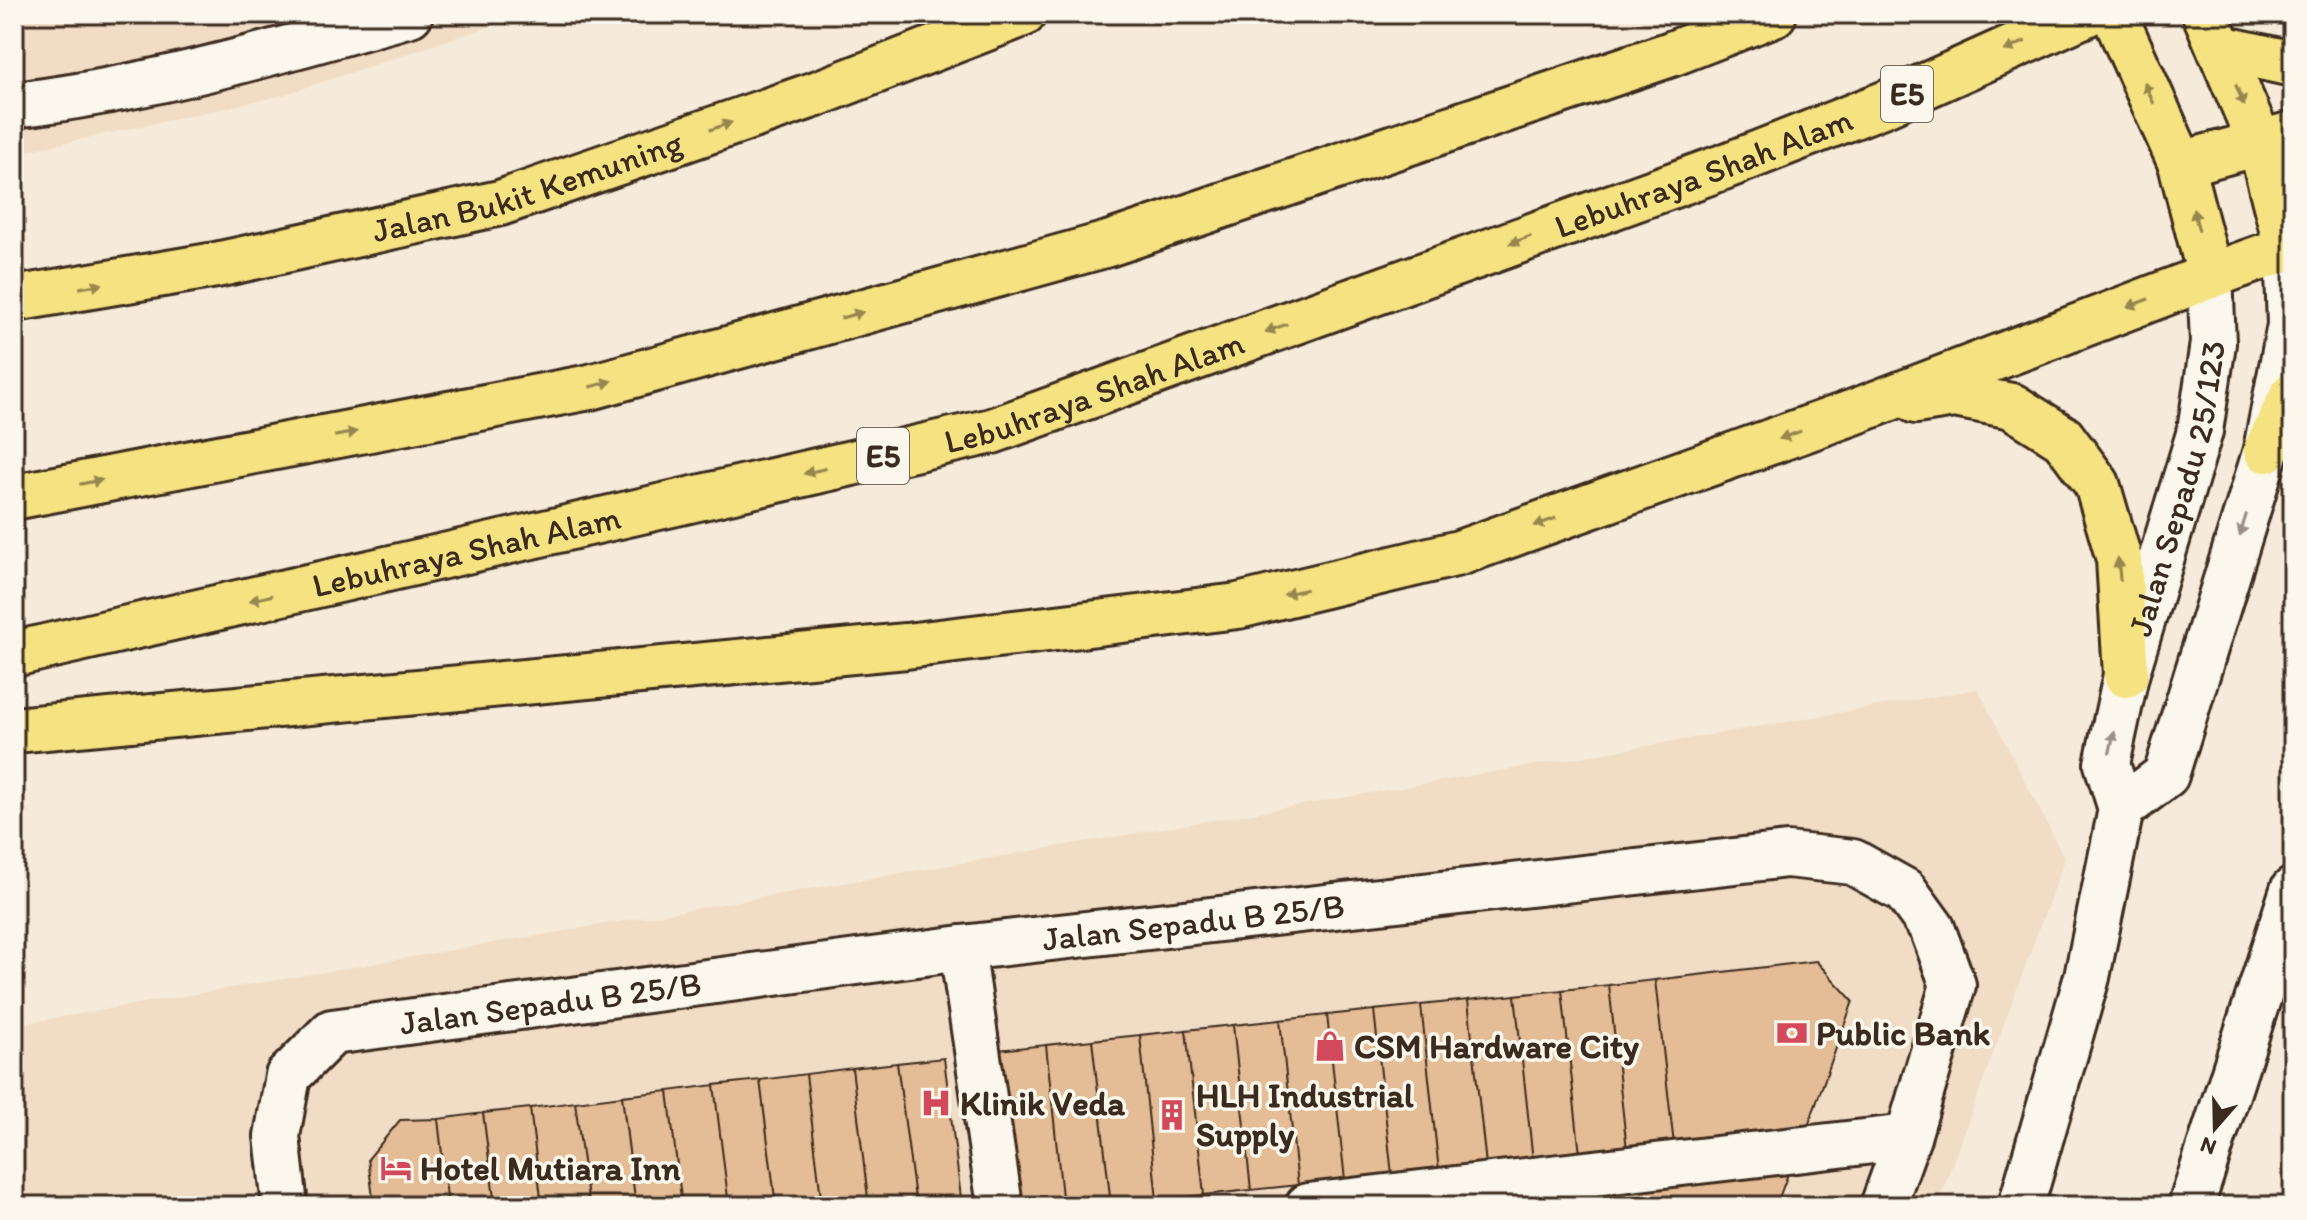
<svg xmlns="http://www.w3.org/2000/svg" width="2307" height="1220" viewBox="0 0 2307 1220" font-family="Itim,sans-serif">
	<style>
		.built { fill: #f1ddc6 }
		.building { fill: #e4bc95; stroke: #3b2a1e; stroke-width: 2 }
		.lines { fill: none; stroke-linecap: round; stroke-linejoin: round }
		.minor-casing { stroke: #3b2a1e; stroke-width: 50 }
		.major-casing { stroke: #3b2a1e; stroke-width: 50 }
		.highway-casing { stroke: #3b2a1e; stroke-width: 50 }
		.minor { stroke: #fbf7ec; stroke-width: 44 }
		.major { stroke: #f5e381; stroke-width: 44 }
		.highway { stroke: #f5e381; stroke-width: 44 }
		.oneway { fill: #988650 }
		.oneway2 { fill: #9b9085 }
		.labels { text-anchor: middle; stroke-width: 7; stroke-linejoin: round; paint-order: stroke }
		.shield { fill: #fbf7ec; stroke: #75685c; stroke-width: 2 }
		.shield-label { font-size: 32px; font-weight: bold; fill: #3b2a1e }
		.street-label { font-size: 34px; fill: #3b2a1e; stroke: #fbf7ec }
		.poi-label { font-size: 34px; font-weight: bold; fill: #3b2a1e; stroke: #fbf7ec; text-anchor: start }
	</style>
	<rect width="100%" height="100%" fill="#f6ebdb"/>
	<filter id="ink" filterUnits="userSpaceOnUse"><feTurbulence type="fractalNoise" baseFrequency=".0125" numOctaves="2"/><feDisplacementMap in="SourceGraphic" scale="16" xChannelSelector="R" yChannelSelector="G"/><feConvolveMatrix kernelMatrix="1 2 1 2 8 2 1 2 1" color-interpolation-filters="sRGB"/></filter>
	<g filter="url(#ink)">
		<path class="built" d="M14,14H527L280,96L14,154Z
			M1978,689L2065,859L1937,1206H14V1025Z"/>
		<path class="building" d="M1816,961L1853,1001L1807,1129L1674,1145L1655,980Z
			M1655,980L1674,1145L1627,1150L1609,985Z
			M1609,985L1627,1150L1580,1155L1562,990Z
			M1562,990L1580,1155L1533,1161L1515,995Z
			M1515,995L1533,1161L1486,1165L1468,1000Z
			M1468,1000L1486,1165L1439,1171L1421,1005Z
			M1421,1005L1439,1171L1392,1175L1374,1010Z
			M1374,1010L1392,1175L1345,1180L1327,1015Z
			M1327,1015L1345,1180L1298,1185L1280,1020Z
			M1280,1020L1298,1185L1251,1190L1233,1025Z
			M1233,1025L1251,1190L1204,1195L1186,1030Z
			M1186,1030L1204,1195L1157,1200L1140,1035Z
			M1140,1035L1157,1200L1111,1205L1092,1040Z
			M1092,1040L1111,1205L1063,1206L1046,1045Z
			M1046,1045L1063,1206H1016L998,1050Z
			M944,1058L962,1206H916L897,1063Z
			M897,1063L916,1206H869L852,1068Z
			M852,1068L869,1206H822L806,1074Z
			M806,1074L822,1206H776L760,1080Z
			M760,1080L776,1206H729L714,1085Z
			M714,1085L729,1206H682L668,1091Z
			M668,1091L682,1206H636L622,1096Z
			M622,1096L636,1206H589L575,1102Z
			M575,1102L589,1206H542L530,1108Z
			M530,1108L542,1206H495L483,1113Z
			M483,1113L495,1206H448L438,1119Z
			M438,1119L448,1206H374L368,1159L400,1120Z
			M1788,1174L1776,1206H1586L1585,1195Z
			M1585,1195L1586,1206H1538L1537,1200Z"/>
		<g class="lines">
			<defs>
				<g id="minor">
					<path d="M14,105C150,89 279,51 410,14"/>
					<path d="M2121,809L2166,775L2266,450L2290,325L2287,248"/>
					<path d="M962,948L1000,1206"/>
					<path id="s1" d="M285,1206L277,1136L288,1076L332,1032L962,948L1787,855L1853,862L1905,891L1932,928L1953,985L1908,1137L1883,1206"/>
					<path d="M1308,1206L1908,1137"/>
					<path id="s2" d="M2021,1206L2087,977L2121,809L2107,764L2126,675L2200,431L2213,343L2210,276"/>
					<path d="M2191,1206L2293,890"/>
				</g>
				<g id="major">
					<path d="M2114,14L2181,164L2210,276L2293,246"/>
					<path d="M2205,14L2260,143L2287,248"/>
					<path d="M2220,48L2293,64"/>
					<path d="M2181,164L2293,134"/>
					<path id="s3" d="M14,299L216,265L500,203L816,94L1023,14"/>
					<path d="M2266,450L2293,394"/>
				</g>
				<g id="highway">
					<path d="M1916,401L1954,395L2012,406L2063,438L2097,484L2119,559L2126,675"/>
					<path d="M14,497L590,387L1108,244L1671,54L1774,14"/>
					<path id="s4" d="M14,654L992,431L1726,166L1887,103L2086,14"/>
					<path d="M14,730L906,646L1238,606L1459,553L1854,412L2210,276"/>
				</g>
			</defs>
			<use href="#minor" class="minor-casing"/>
			<use href="#major" class="major-casing"/>
			<use href="#highway" class="highway-casing"/>
			<use href="#minor" class="minor"/>
			<use href="#major" class="major"/>
			<use href="#highway" class="highway"/>
		</g>
		<defs><path id="oneway-solid" d="M-6-.8H1V-3.2L6.5 0L1 3.2V.8H-6Z" transform="scale(2)"/></defs>
		<g class="oneway">
			<use href="#oneway-solid" transform="translate(2015 46) rotate(156)"/>
			<use href="#oneway-solid" transform="translate(2149 93) rotate(-114)"/>
			<use href="#oneway-solid" transform="translate(2240 95) rotate(67)"/>
			<use href="#oneway-solid" transform="translate(721 126) rotate(-19)"/>
			<use href="#oneway-solid" transform="translate(2196 220) rotate(-105)"/>
			<use href="#oneway-solid" transform="translate(1520 240) rotate(160)"/>
			<use href="#oneway-solid" transform="translate(91 286) rotate(-10)"/>
			<use href="#oneway-solid" transform="translate(2138 303) rotate(159)"/>
			<use href="#oneway-solid" transform="translate(852 315) rotate(-15)"/>
			<use href="#oneway-solid" transform="translate(1276 328) rotate(160)"/>
			<use href="#oneway-solid" transform="translate(601 384) rotate(-15)"/>
			<use href="#oneway-solid" transform="translate(346 434) rotate(-11)"/>
			<use href="#oneway-solid" transform="translate(1790 435) rotate(160)"/>
			<use href="#oneway-solid" transform="translate(815 471) rotate(167)"/>
			<use href="#oneway-solid" transform="translate(91 482) rotate(-11)"/>
			<use href="#oneway-solid" transform="translate(1545 522) rotate(160)"/>
			<use href="#oneway-solid" transform="translate(2119 569) rotate(-96)"/>
			<use href="#oneway-solid" transform="translate(1295 592) rotate(167)"/>
			<use href="#oneway-solid" transform="translate(261 598) rotate(167)"/>
		</g>
		<g class="oneway2">
			<use href="#oneway-solid" transform="translate(2243 525) rotate(107)"/>
			<use href="#oneway-solid" transform="translate(2112 742) rotate(-78)"/>
		</g>
	</g>
	<defs>
		<symbol id="bank-bare" viewBox="-9 -9 18 18"><path d="M-6-4H6V4H-6ZM0-2.3a2.3 2.3 0 1 0 0 4.6a2.3 2.3 0 1 0 0-4.6Z" fill="#d1495b" stroke="#fbf7ec" stroke-width="2.5" paint-order="stroke"/></symbol>
		<symbol id="shop-bare" viewBox="-9 -9 18 18"><path d="M-5-2.5h2.3a2.7 3.5 0 0 1 5.4 0H5L5.5 6h-11ZM-1.5-2.5h3a1.5 2.3 0 0 0-3 0Z" fill="#d1495b" stroke="#fbf7ec" stroke-width="2.5" paint-order="stroke"/></symbol>
		<symbol id="hospital-bare" viewBox="-9 -9 18 18"><path d="M-5-5h3v3.5h4V-5h3V5h-3V1.5h-4V5h-3Z" fill="#d1495b" stroke="#fbf7ec" stroke-width="2.5" paint-order="stroke"/></symbol>
		<symbol id="building-bare" viewBox="-9 -9 18 18"><path d="M-4-6H4V6H1V3H-1V6H-4ZM-2.5-4.3h1.7v1.8h-1.7ZM.8-4.3h1.7v1.8H.8ZM-2.5-1h1.7V.8h-1.7ZM.8-1h1.7V.8H.8Z" fill="#d1495b" stroke="#fbf7ec" stroke-width="2.5" paint-order="stroke"/></symbol>
		<symbol id="hotel-bare" viewBox="-9 -9 18 18"><path d="M-6-4.5h1.5V1H6V5H4.5V3h-9V5H-6ZM-4 0a1.8 1.8 0 1 1 3.6 0ZM.5 0V-2.5h3Q6-2.5 6 0Z" fill="#d1495b" stroke="#fbf7ec" stroke-width="2.5" paint-order="stroke"/></symbol>
	</defs>
	<g fill-rule="evenodd">
		<use href="#bank-bare" x="1770" y="1011" width="44" height="44"/>
		<use href="#shop-bare" x="1308" y="1024" width="44" height="44"/>
		<use href="#hospital-bare" x="914" y="1081" width="44" height="44"/>
		<use href="#building-bare" x="1150" y="1093" width="44" height="44"/>
		<use href="#hotel-bare" x="374" y="1146" width="44" height="44"/>
	</g>
	<g class="labels">
		<g class="shield">
			<rect x="1881" y="66" width="52" height="56" rx="6"/>
			<rect x="857" y="428" width="52" height="56" rx="6"/>
		</g>
		<g class="shield-label">
			<text x="1907" y="105">E5</text>
			<text x="883" y="467">E5</text>
		</g>
		<g class="street-label">
			<text dy="12" stroke="none"><textPath href="#s4" startOffset="1760">Lebuhraya Shah Alam</textPath></text>
			<text dy="12" stroke="none"><textPath href="#s3" startOffset="526">Jalan Bukit Kemuning</textPath></text>
			<text dy="12" stroke="none"><textPath href="#s4" startOffset="1112">Lebuhraya Shah Alam</textPath></text>
			<text dy="12" stroke="none"><textPath href="#s2" startOffset="742">Jalan Sepadu 25/123</textPath></text>
			<text dy="12" stroke="none"><textPath href="#s4" startOffset="464">Lebuhraya Shah Alam</textPath></text>
			<text dy="12" stroke="none"><textPath href="#s1" startOffset="1062">Jalan Sepadu B 25/B</textPath></text>
			<text dy="12" stroke="none"><textPath href="#s1" startOffset="414">Jalan Sepadu B 25/B</textPath></text>
		</g>
		<g class="poi-label">
			<text x="1816" y="1045">Public Bank</text>
			<text x="1354" y="1058">CSM Hardware City</text>
			<text x="1196" y="1107">HLH Industrial<tspan x="1196" dy="39">Supply</tspan></text>
			<text x="960" y="1115">Klinik Veda</text>
			<text x="420" y="1180">Hotel Mutiara Inn</text>
		</g>
	</g>
	<rect width="2307" height="1220" fill="none" stroke="#fbf7ec" stroke-width="48"/>
	<rect x="24" y="24" width="2259" height="1172" fill="none" stroke="#3b2a1e" stroke-width="3" filter="url(#ink)"/>
	<g transform="translate(2215 1128) rotate(200)" stroke="#fbf7ec" stroke-width="6" paint-order="stroke">
	<path d="M0-6L14 30L0 20L-14 30Z" fill="#3b2a1e"/>
	<text y="-12" font-size="22" font-weight="bold" text-anchor="middle" fill="#3b2a1e">N</text>
	</g>
</svg>
